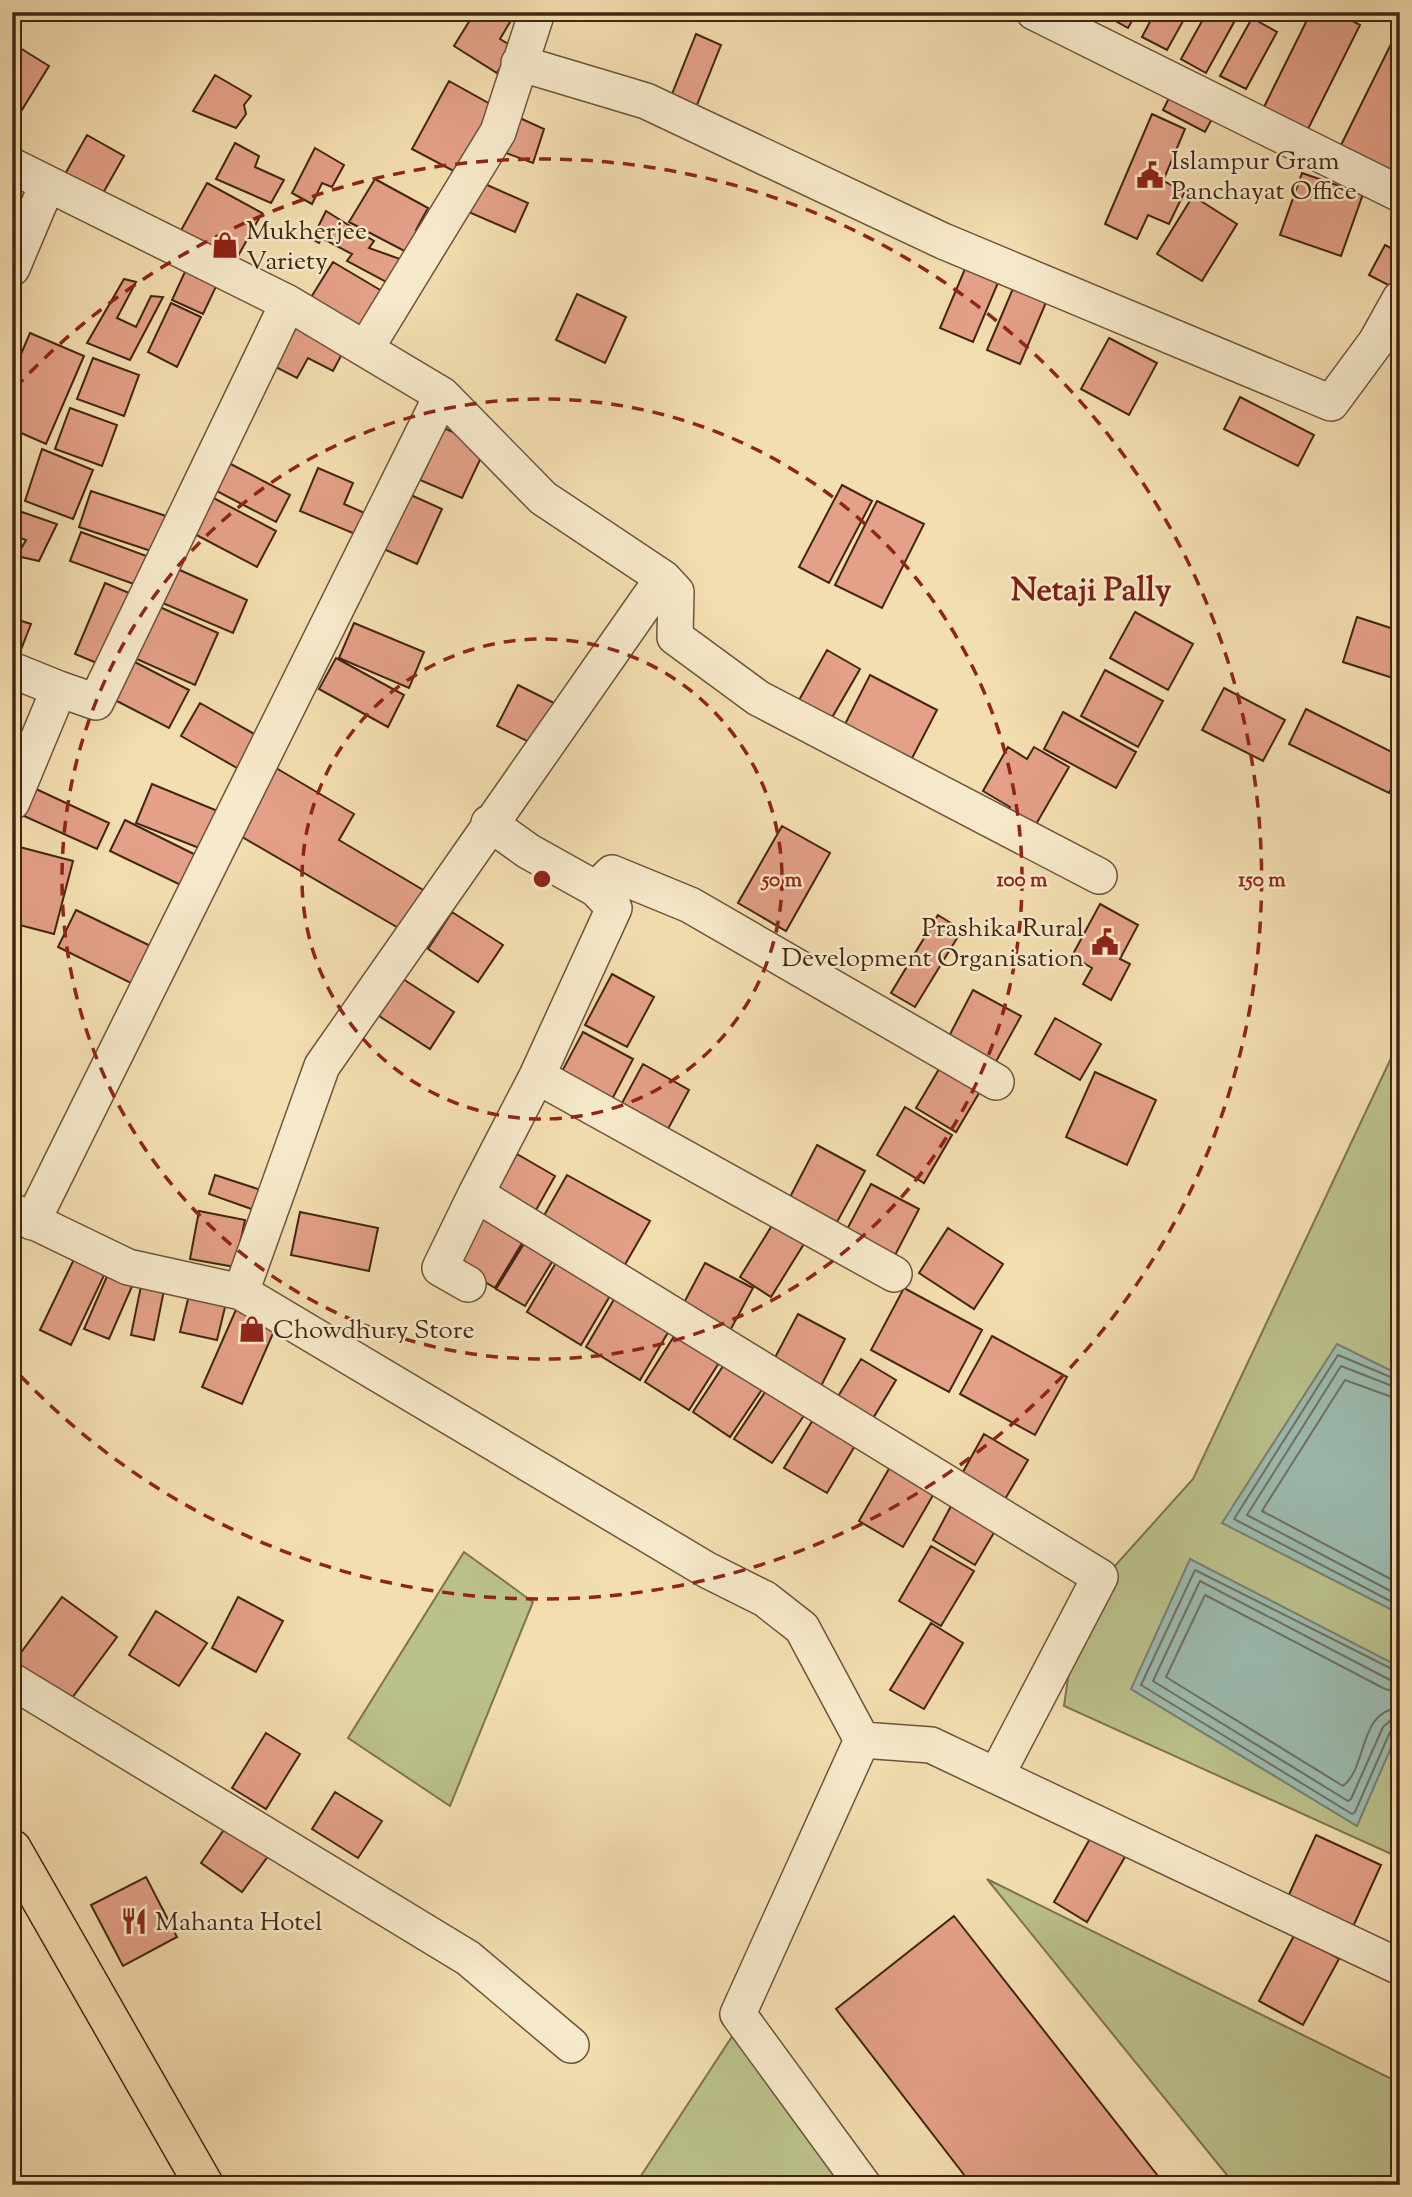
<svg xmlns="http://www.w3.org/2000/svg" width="1412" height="2197" viewBox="0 0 1412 2197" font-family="'Sorts Mill Goudy',serif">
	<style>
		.green { fill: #bbc18b; stroke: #7e744f; stroke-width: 2 }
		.water { fill: #9cbbb0; stroke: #787f71; stroke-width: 2 }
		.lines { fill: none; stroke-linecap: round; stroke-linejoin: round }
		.shore { stroke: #6f7062; stroke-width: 2 }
		.building { fill: #e4a088; stroke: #422613; stroke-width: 2 }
		.street-casing { stroke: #6e543a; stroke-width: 38 }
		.primary-casing { stroke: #422613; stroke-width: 41 }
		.street { stroke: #f7eacc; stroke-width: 35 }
		.primary { stroke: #f3deb0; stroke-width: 38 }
		.ring { fill: none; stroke: #8f2418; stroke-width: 3.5; stroke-dasharray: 12 9 }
		.labels { text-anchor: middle; stroke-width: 5; stroke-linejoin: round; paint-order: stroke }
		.poi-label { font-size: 26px; fill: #422613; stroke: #f7eacc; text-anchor: start }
		.district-label { font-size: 33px; font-weight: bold; fill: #7a1f14; stroke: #f7eacc }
		.centre { fill: #8f2418; stroke: #f7eacc; stroke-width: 3.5 }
		.ring-label { font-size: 21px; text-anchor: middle; font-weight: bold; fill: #8f2418; stroke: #f7eacc; stroke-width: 5; stroke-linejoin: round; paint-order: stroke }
	</style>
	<rect width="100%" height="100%" fill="#f3deb0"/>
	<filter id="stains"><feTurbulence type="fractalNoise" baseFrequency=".00286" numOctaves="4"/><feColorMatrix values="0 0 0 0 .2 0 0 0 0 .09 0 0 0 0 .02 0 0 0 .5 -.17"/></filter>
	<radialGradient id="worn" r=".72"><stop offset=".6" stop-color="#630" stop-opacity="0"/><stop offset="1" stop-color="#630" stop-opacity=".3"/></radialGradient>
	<path class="green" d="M1400,1039V1858L1064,1706L1078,1607L1193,1479Z
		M464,1552L533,1602L450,1806L348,1738Z
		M987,1879L1400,2083V2185H1235Z
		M733,2035L845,2185H635Z"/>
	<path class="water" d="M1337,1344L1400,1375V1614L1222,1523Z
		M1190,1559L1400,1667V1727L1357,1826L1131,1689Z"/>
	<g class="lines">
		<path class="shore" d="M1400,1381L1338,1355L1234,1519L1400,1606
			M1400,1389L1341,1366L1247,1515L1400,1596
			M1400,1400L1345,1380L1262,1511L1400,1584
			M1400,1673L1195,1570L1141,1685L1352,1814L1355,1812L1390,1732L1400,1727
			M1400,1682L1390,1680L1200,1581L1153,1681L1348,1801L1351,1799L1383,1727L1391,1720L1400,1718
			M1400,1693L1385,1689L1205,1595L1166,1677L1343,1786C1368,1767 1358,1710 1400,1708"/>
	</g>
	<path class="building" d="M475,12H516L500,39L513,47L497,73L454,46Z
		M1104,12H1137L1128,28L1103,14Z
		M1155,12H1188L1167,50L1142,37Z
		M1207,12H1233L1238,15L1206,73L1181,59Z
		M1311,12H1336L1360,25L1304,137L1260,115Z
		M1252,18L1277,32L1246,89L1220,76Z
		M696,34L721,45L693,115L668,104Z
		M1394,38L1400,41V182L1338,151Z
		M12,43L49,66L12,126Z
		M215,75L251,96L244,105L246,114L236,128L193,111Z
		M449,81L499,109L463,176L412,149Z
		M1174,88L1216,111L1205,132L1163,110Z
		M511,114L544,129L533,163L498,150Z
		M1152,114L1185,129L1163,181L1185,191L1169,224L1148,215L1137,239L1105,224Z
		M87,135L124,156L102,195L65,174Z
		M235,143L259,156L255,167L284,180L271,203L216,179Z
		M315,148L344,165L332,187L322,183L312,204L292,193Z
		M1302,173L1363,194L1341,256L1280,235Z
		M375,179L428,208L416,230L426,237L414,256L349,222Z
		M476,180L528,203L515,232L464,210Z
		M207,183L262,213L233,265L179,234Z
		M1193,196L1237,224L1202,281L1157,254Z
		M326,211L374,241L369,248L400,259L388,283L347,261L352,254L322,238L319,243L312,239Z
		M1385,245L1400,253V272L1392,287L1369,275Z
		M333,262L387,294L365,332L310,299Z
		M189,263L220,278L203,314L172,300Z
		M967,264L1000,278L973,342L940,328Z
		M124,279L136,282L117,318L136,327L151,296L163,297L130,360L87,343Z
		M1014,286L1047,300L1020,364L987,350Z
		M577,294L626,317L605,363L556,340Z
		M171,303L201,317L177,367L148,352Z
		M287,322L343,352L333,371L308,358L297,378L266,362Z
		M30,333L84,356L46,444L12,429V375Z
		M1109,338L1157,363L1129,415L1081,389Z
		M93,358L139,375L124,416L77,399Z
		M1240,397L1314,435L1298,466L1224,429Z
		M70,408L117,425L102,466L55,449Z
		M444,428L486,447L462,498L420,480Z
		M42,449L93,470L73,519L25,501Z
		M225,461L290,495L276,522L211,488Z
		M318,468L353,483L344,504L376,518L367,539L300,511Z
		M842,485L872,501L829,583L799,567Z
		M91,491L169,517L157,553L79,527Z
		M402,491L442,509L417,564L377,546Z
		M206,494L276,531L257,567L187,530Z
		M877,501L924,524L882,608L835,585Z
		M16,510L57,524L39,561L12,555V544L22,547L26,540L12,535Z
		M81,532L152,558L142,587L70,561Z
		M173,567L247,600L233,633L158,601Z
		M105,583L134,595L104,666L75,654Z
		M153,604L218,633L195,685L130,656Z
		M1135,612L1193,644L1168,690L1110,658Z
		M1357,617L1400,631V668L1396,679L1343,662Z
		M12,618L31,624L15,665L12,664Z
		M354,623L424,652L409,688L339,658Z
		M827,650L860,669L830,721L798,702Z
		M336,658L404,695L388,727L319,689Z
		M129,659L189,690L169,728L109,697Z
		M1105,670L1163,701L1138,747L1081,716Z
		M870,675L937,710L909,764L842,730Z
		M518,685L560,706L539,747L497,726Z
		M1224,688L1285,720L1263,761L1202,730Z
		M200,703L263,739L244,772L181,736Z
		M1306,709L1400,756V772L1389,793L1289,744Z
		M1063,712L1136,752L1116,788L1044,749Z
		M1008,747L1027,759L1034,747L1069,767L1031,833L1004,818L1010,807L983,791Z
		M276,768L354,814L339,840L430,894L407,933L237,834Z
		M152,784L225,814L209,852L136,823Z
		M36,789L109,823L97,849L24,816Z
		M125,820L204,859L189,889L110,851Z
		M782,826L830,853L786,931L738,903Z
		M12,845L73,861L54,934L12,923Z
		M1100,904L1138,925L1120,959L1130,964L1111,1000L1083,984L1092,968L1072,956Z
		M76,910L159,950L141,988L58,947Z
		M452,912L503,945L478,982L428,949Z
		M938,915L962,930L915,1007L891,993Z
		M612,974L654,997L627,1047L585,1025Z
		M403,979L454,1012L430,1049L379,1016Z
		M973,990L1021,1016L993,1067L946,1042Z
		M1055,1018L1101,1044L1080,1080L1035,1054Z
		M583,1032L633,1059L610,1103L560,1075Z
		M945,1059L985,1083L956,1132L916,1108Z
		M643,1064L689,1090L668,1129L622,1103Z
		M1095,1072L1156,1100L1127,1165L1066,1137Z
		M905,1107L952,1135L924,1183L877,1155Z
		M817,1145L865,1171L837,1222L790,1197Z
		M517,1154L555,1176L531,1219L493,1198Z
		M215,1175L267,1192L260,1212L209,1194Z
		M567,1175L650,1221L619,1275L537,1228Z
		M871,1184L919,1209L892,1261L844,1235Z
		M199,1211L245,1220L235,1267L190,1259Z
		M300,1212L378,1228L369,1271L291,1255Z
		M483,1212L525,1238L495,1288L452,1262Z
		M776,1219L807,1239L771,1297L740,1277Z
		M948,1228L1003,1264L974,1309L919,1273Z
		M527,1239L555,1257L525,1306L496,1289Z
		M76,1255L107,1269L71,1345L40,1330Z
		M560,1256L614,1289L581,1345L527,1312Z
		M705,1263L753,1288L725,1340L678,1314Z
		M108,1274L133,1284L109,1339L84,1329Z
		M141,1286L164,1290L154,1340L131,1335Z
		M904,1288L982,1330L949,1392L871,1350Z
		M190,1291L227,1299L217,1340L180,1332Z
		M619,1291L673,1324L640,1380L586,1347Z
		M238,1305L278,1322L242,1404L202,1387Z
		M798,1314L845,1339L819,1390L771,1365Z
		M680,1327L724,1355L689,1410L645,1382Z
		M992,1336L1067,1377L1035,1435L960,1394Z
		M729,1357L767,1382L730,1437L693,1412Z
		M861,1359L896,1380L869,1425L834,1403Z
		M771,1383L809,1408L772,1463L734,1439Z
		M817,1413L859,1439L827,1493L784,1468Z
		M984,1434L1028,1460L1001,1506L958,1481Z
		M894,1460L939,1485L903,1547L859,1521Z
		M958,1493L1002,1519L975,1565L933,1540Z
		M931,1546L974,1571L941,1626L899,1601Z
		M62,1597L117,1637L69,1702L14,1662Z
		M238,1597L283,1621L256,1672L212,1648Z
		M156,1611L207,1643L179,1686L129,1655Z
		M931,1623L963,1643L924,1709L890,1690Z
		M266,1733L300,1754L266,1809L232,1788Z
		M335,1792L382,1821L358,1858L312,1829Z
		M232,1818L274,1848L242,1892L201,1863Z
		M1095,1830L1129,1850L1087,1922L1054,1902Z
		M1316,1835L1381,1865L1352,1929L1287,1899Z
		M146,1877L177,1937L123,1966L91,1905Z
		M954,1916L1165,2185H972L836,2009Z
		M1295,1934L1339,1959L1303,2025L1259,2001Z"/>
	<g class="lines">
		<defs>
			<path id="street" d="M1034,12L1400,194
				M519,63L646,101L943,241L1331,403L1376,342L1400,299
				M12,166L288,303L442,395L543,498L663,578L676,592L675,637L758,698L1099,876
				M12,268L47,185
				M366,348L498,132L537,12
				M12,670L59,689
				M12,802L59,689L96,702L288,303
				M489,823L528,851L596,889L612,873L690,905L996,1082
				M596,889L614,908L537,1076L476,1194L1100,1577L996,1776
				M537,1076L894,1274
				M12,1211L128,1267L241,1292L707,1570L765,1599L802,1628L862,1740L931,1745L1400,1967
				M32,1222L442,395
				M468,1284L440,1268L476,1194
				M241,1292L322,1066L663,578
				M12,1681L468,1958L571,2045
				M862,1740L738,2014L863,2185"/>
			<path id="primary" d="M12,1849L204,2185"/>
		</defs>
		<use href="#street" class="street-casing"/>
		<use href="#primary" class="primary-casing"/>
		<use href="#street" class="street"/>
		<use href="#primary" class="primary"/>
	</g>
	<g class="ring">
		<circle cx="542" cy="879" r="240"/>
		<circle cx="542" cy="879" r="480"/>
		<path d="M15 388A720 720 0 1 1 15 1370"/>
	</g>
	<defs>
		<symbol id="civic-bare" viewBox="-9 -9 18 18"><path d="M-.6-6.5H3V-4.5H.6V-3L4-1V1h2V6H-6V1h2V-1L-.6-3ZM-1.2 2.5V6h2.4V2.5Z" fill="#8f2418" stroke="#f7eacc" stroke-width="2.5" paint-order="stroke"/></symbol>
		<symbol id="shop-bare" viewBox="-9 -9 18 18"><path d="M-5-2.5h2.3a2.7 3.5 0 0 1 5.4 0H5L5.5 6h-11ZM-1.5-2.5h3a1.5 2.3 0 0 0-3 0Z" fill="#8f2418" stroke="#f7eacc" stroke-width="2.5" paint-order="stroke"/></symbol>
		<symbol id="restaurant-bare" viewBox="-9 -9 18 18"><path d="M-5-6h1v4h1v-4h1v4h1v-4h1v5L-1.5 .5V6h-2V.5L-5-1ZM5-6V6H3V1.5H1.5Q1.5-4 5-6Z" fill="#8f2418" stroke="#f7eacc" stroke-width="2.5" paint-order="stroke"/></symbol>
	</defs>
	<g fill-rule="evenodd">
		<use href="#civic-bare" x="1131" y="156" width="38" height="38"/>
		<use href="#shop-bare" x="206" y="226" width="38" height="38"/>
		<use href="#civic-bare" x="1086" y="923" width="38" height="38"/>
		<use href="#shop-bare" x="233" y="1310" width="38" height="38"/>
		<use href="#restaurant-bare" x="115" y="1902" width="38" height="38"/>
	</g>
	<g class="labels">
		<g class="poi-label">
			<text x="1171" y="169">Islampur Gram<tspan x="1171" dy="30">Panchayat Office</tspan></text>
			<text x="246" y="239">Mukherjee<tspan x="246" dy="30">Variety</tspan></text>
			<text x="1084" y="936" text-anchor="end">Prashika Rural<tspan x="1084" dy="30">Development Organisation</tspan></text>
			<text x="273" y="1338">Chowdhury Store</text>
			<text x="155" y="1930">Mahanta Hotel</text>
		</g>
		<g class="district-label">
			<text x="1091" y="600">Netaji Pally</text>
		</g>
	</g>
	<circle cx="542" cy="879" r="10" class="centre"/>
	<g class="ring-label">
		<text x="782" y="886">50 m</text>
		<text x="1022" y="886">100 m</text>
		<text x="1262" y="886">150 m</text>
	</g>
	<rect width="1412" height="2197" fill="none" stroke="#f3deb0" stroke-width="42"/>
	<rect x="14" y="14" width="1384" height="2169" fill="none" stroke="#422613" stroke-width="3.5"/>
	<rect x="21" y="21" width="1370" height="2155" fill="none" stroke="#422613" stroke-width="2"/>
	<rect width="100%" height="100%" filter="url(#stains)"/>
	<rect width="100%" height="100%" fill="url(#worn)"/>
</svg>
